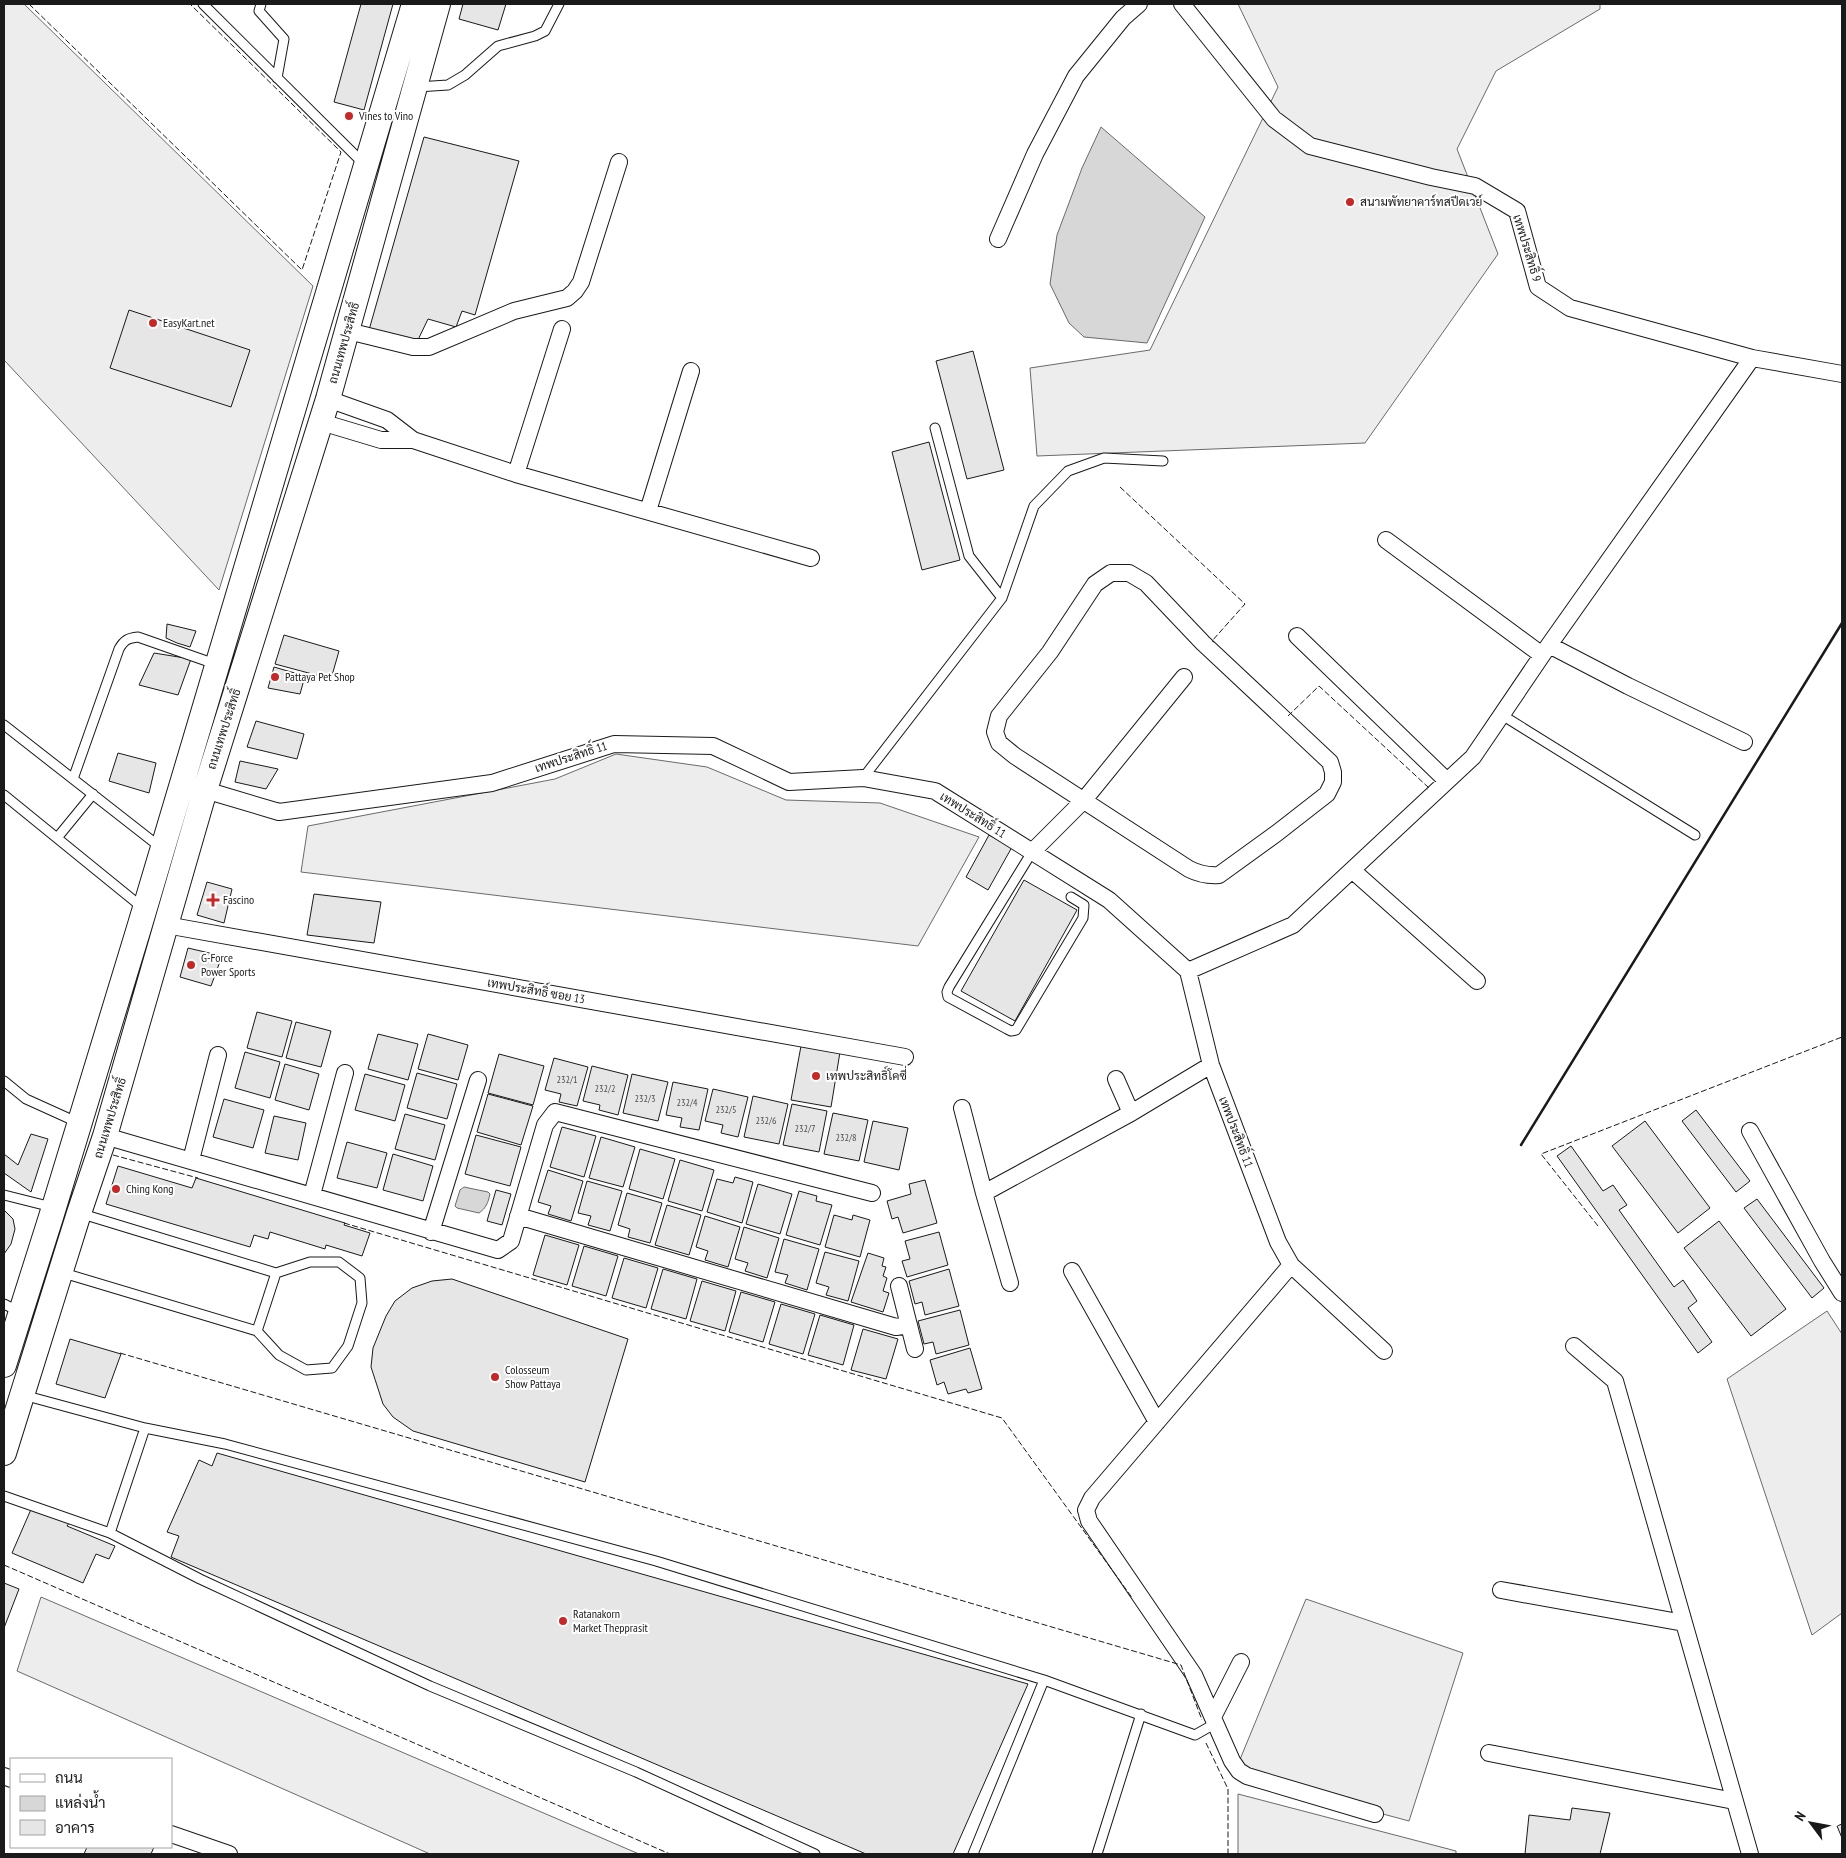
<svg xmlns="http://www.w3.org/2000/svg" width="1846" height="1858" viewBox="0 0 1846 1858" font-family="'PT Sans Narrow',Sarabun,sans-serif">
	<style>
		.built { fill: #ededed; stroke: #6a6a6a }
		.water { fill: #d7d7d7; stroke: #6a6a6a }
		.building { fill: #e6e6e6; stroke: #1a1a1a }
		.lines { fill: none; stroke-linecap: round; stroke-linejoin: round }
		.lane-casing { stroke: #1a1a1a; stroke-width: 11 }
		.street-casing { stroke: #1a1a1a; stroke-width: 18 }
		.secondary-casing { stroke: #1a1a1a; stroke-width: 26 }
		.lane { stroke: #fff; stroke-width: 9 }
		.street { stroke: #fff; stroke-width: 16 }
		.secondary { stroke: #fff; stroke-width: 24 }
		.fence { stroke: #1a1a1a; stroke-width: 1; stroke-dasharray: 6 2.5; stroke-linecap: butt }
		.wall { stroke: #1a1a1a; stroke-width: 2.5 }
		.poi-dot { fill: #c62828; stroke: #fff; stroke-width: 2 }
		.labels { text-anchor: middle; stroke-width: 4; stroke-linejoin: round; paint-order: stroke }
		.number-label { font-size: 10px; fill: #4d4d4d }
		.poi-label { font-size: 12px; fill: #1a1a1a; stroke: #fff; text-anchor: start }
		.street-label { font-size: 12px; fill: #1a1a1a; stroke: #fff }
	</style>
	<rect width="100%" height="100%" fill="#fff"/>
	<path class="built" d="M4,4H24L313,286L219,590L4,360Z
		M1238,4H1600V9L1496,71L1457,149L1498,254L1365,443L1037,456L1030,368L1150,350L1278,87Z
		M616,754L707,767L786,800L880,803L979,837L918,946L301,872L308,826L555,779Z
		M1827,1311L1842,1334V1613L1812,1635L1727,1379Z
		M41,1597L639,1854H430L17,1671Z
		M1306,1599L1463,1653L1409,1821L1234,1774Z
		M1238,1794L1456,1851V1854H1238Z"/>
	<path class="water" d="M1101,127L1205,217L1147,343L1084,337L1069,323L1050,284L1057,235L1082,168Z
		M464,1187L488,1192L490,1194C488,1203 486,1208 479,1213L457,1208L455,1206L460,1190Z"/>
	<path class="building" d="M361,4H393L364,110L334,102Z
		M463,4H506L498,30L459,19Z
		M424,137L519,161L475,315L462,311L456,327L428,319L417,342L369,330Z
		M129,310L250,350L231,407L110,368Z
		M973,351L1004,470L967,479L936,361Z
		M929,442L960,560L922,570L892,452Z
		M167,624L196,631L190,647L177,643L166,638Z
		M284,635L339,651L331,679L275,664Z
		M154,653L191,659L178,695L139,685Z
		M274,667L305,676L300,694L268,688Z
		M256,721L304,734L297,759L247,747Z
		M118,753L156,763L149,793L109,781Z
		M240,761L278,769L266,789L235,782Z
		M989,835L1012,847L988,890L966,877Z
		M1024,880L1077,910L1015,1021L961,991Z
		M207,882L232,889L224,923L197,915Z
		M314,894L381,902L374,943L307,935Z
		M188,948L222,956L211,986L180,977Z
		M257,1012L292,1021L282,1057L247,1048Z
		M296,1022L331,1031L321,1067L286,1058Z
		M378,1034L418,1044L408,1080L368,1069Z
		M428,1034L468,1045L458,1080L418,1069Z
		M801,1046L840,1052L831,1107L791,1100Z
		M245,1052L280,1062L270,1098L235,1088Z
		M499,1054L544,1066L533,1105L488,1093Z
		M554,1058L588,1067L577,1106L559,1102L561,1094L545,1090Z
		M285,1064L319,1074L309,1110L275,1100Z
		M592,1066L628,1075L618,1115L599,1110L600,1105L583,1101Z
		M417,1073L457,1084L447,1119L407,1108Z
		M365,1074L405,1085L395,1121L355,1110Z
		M632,1074L668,1082L658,1121L623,1113Z
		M673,1082L708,1089L699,1130L680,1127L682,1118L666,1115Z
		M713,1089L748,1097L738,1137L721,1133L723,1125L705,1121Z
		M488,1094L533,1106L521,1145L477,1132Z
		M753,1096L788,1104L779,1144L744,1137Z
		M224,1099L264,1110L253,1148L213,1137Z
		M792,1104L827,1111L819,1152L783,1145Z
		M1696,1110L1750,1181L1736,1192L1682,1121Z
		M833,1113L868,1120L859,1161L824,1154Z
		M405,1114L445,1125L435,1160L395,1149Z
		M274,1116L306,1123L298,1160L265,1153Z
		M873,1121L908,1128L899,1170L864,1162Z
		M1645,1121L1710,1208L1678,1233L1612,1146Z
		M562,1127L596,1136L584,1177L550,1167Z
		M31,1134L48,1139L31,1192L4,1173V1154L18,1165Z
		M476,1135L521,1147L510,1186L465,1174Z
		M601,1137L635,1147L623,1187L589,1178Z
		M347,1142L387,1153L377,1188L337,1178Z
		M1571,1146L1603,1191L1613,1185L1627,1205L1619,1210L1674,1287L1683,1280L1697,1301L1688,1308L1712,1342L1698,1353L1557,1156Z
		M640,1149L675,1159L663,1199L629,1189Z
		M393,1154L433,1166L423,1201L383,1190Z
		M680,1160L714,1170L702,1211L668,1201Z
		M118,1166L192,1188L196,1178L345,1223L344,1225L370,1233L362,1256L326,1245L325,1249L270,1232L268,1239L254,1235L250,1247L106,1204Z
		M548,1170L583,1181L571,1221L548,1214L551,1206L538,1202Z
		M735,1177L753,1182L742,1223L707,1212L717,1179L733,1183Z
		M925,1180L937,1223L903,1233L898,1217L892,1219L887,1201L911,1194L909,1184Z
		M587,1181L622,1191L610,1231L588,1225L591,1216L578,1213Z
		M758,1184L792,1194L780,1234L746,1224Z
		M496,1190L511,1194L502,1225L487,1221Z
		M799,1191L817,1196L816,1201L832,1205L820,1245L786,1235Z
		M627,1193L662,1203L650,1243L628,1237L630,1229L618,1225Z
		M1757,1199L1824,1288L1812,1298L1744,1208Z
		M667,1205L701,1215L689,1255L655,1245Z
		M4,1210L13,1219L15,1229L11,1244L4,1254Z
		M834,1215L852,1220L853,1215L870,1220L860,1257L825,1247Z
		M705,1216L740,1227L728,1267L705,1260L708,1251L696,1247Z
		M1719,1221L1786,1309L1751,1336L1684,1248Z
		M744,1227L779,1238L767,1278L745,1271L748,1263L735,1259Z
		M939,1232L948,1265L907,1277L902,1261L910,1259L905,1241Z
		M545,1235L579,1245L567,1285L533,1275Z
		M784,1239L819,1249L807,1290L785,1283L788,1275L775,1272Z
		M584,1246L618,1256L606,1296L572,1286Z
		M825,1252L859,1261L848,1301L826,1295L829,1287L816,1283Z
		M868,1253L884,1258L882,1266L886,1267L883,1276L887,1278L883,1291L889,1293L883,1312L851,1302Z
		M624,1258L658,1268L646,1308L612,1298Z
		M663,1269L697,1279L686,1319L651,1309Z
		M949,1269L959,1306L925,1315L922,1302L915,1304L909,1281Z
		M452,1279L628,1339L585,1482L413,1431L393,1417L383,1404L371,1367L373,1348L386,1316L395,1301L412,1288L432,1281Z
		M702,1281L736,1291L725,1331L690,1321Z
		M741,1292L775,1302L763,1342L729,1332Z
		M781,1304L815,1314L803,1354L769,1344Z
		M960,1310L969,1345L936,1354L933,1342L924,1344L918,1321Z
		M820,1315L854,1325L843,1365L808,1355Z
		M863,1329L898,1339L886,1379L851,1370Z
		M70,1339L121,1354L105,1398L56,1384Z
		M970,1348L982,1389L968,1393L966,1389L948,1394L944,1382L937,1385L930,1360Z
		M217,1453L1028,1684L953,1854H866L171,1557L179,1536L167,1532L199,1460L212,1466Z
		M32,1507L69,1523L67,1526L115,1546L109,1559L96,1554L83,1583L12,1553Z
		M4,1583L19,1589L4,1628Z
		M1572,1808L1610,1813L1600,1854H1525L1529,1815L1570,1820Z
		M1842,1824V1838L1837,1826Z
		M87,1847H154L151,1854H84Z"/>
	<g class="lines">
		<defs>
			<path id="lane" d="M203,4L364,164
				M261,4L259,11L284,39L277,78
				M417,87L448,85L465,75L498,46L535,36L545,31L559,4
				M935,428L969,556L1002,598
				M1502,715L1695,835
				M4,725L160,847
				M863,778L1002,598L1034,506L1068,471L1104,458L1163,461
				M73,779L119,649C124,640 128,638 138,637L218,665
				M4,795L143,908
				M57,838L93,794
				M1032,852L949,987L947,992L948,997L1007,1029L1011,1031L1016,1030L1083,918L1084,905L1071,897
				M4,1081L26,1099L79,1123
				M4,1195L52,1207
				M60,1272L257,1331L279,1355L306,1370L332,1368L348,1346L362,1303L360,1278L339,1262H310L276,1273L79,1213
				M4,1304L20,1312
				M257,1331L276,1273
				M23,1395L145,1428L225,1444L656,1561L1044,1680
				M4,1496L110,1533L200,1579L430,1686L636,1772L815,1854
				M110,1533L145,1428
				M973,1854L1044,1680L1195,1735L1216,1723
				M1097,1854L1141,1714"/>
			<path id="street" d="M1182,4L1274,119L1310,146L1431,177L1475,186L1517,211L1538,287L1570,308L1752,358L1842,374
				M998,239L1035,154L1076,76L1123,18L1139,4
				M348,331L413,347H429L514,311L567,298L575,291L581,282L619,162
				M328,399L387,420L413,440
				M321,422L381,440H413L516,474L811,558
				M516,474L562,329
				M648,511L691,371
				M1386,540L1542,655
				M1111,573H1129L1146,583L1203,643L1330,762L1333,772V782L1327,794L1277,833L1219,875C1207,876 1199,874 1189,869L1015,756L999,743L995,732L999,716L1050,652L1095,584Z
				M1297,636L1447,781
				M1549,645L1628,686L1744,742
				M205,790L279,812L492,783L614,744L713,746L789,782L863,778L935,791L1109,900L1188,971L1211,1065L1278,1242L1291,1265L1384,1351
				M1032,852L1084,800L1184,677
				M1352,870L1477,981
				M166,925L905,1057
				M1188,971L1293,925L1473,757L1549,645L1752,358
				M1116,1079L1131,1113
				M962,1108L984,1193L1131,1113L1211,1065
				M1750,1131L1822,1261L1842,1293
				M105,1136L498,1250L511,1241L545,1125L555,1112L872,1193
				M191,1160L218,1055
				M984,1193L1010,1283
				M312,1195L345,1073
				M518,1216L896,1327L909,1325
				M431,1232L478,1080
				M1291,1265L1092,1498L1086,1510L1089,1521L1194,1675L1232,1761L1239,1771L1247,1776L1375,1814
				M1072,1271L1157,1422
				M899,1286L915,1349
				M1574,1346L1615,1381L1750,1854
				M1501,1590L1684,1623
				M1213,1717L1241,1662
				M1489,1753L1734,1801
				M4,1776L11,1779
				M171,1834L229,1854"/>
			<path id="secondary" d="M4,1365L51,1217L139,928L414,4
				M4,1453L79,1213L105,1136L205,790L328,399L438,4"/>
		</defs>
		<use href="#lane" class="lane-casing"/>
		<use href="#street" class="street-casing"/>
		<use href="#secondary" class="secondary-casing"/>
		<use href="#lane" class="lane"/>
		<use href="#street" class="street"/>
		<use href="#secondary" class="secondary"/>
		<path class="fence" d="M29,4L302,270L341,152L190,4
			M1120,487L1245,604L1212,641L1214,642
			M1288,716L1319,686L1429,788L1427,790
			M113,1155L198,1178
			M344,1223L1002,1418L1133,1599
			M1598,1226L1541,1154L1842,1037
			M120,1353L1181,1665L1202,1720
			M4,1565L670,1854
			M1206,1743L1228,1789V1854"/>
		<path class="wall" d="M1521,1145L1842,623"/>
	</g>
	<g class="poi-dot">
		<circle cx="349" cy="116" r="5"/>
		<circle cx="1350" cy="202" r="5"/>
		<circle cx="153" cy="323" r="5"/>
		<circle cx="275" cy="677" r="5"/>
		<path d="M210.5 892.5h5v5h5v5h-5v5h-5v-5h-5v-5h5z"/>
		<circle cx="191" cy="965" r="5"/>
		<circle cx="816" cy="1076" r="5"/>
		<circle cx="116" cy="1189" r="5"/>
		<circle cx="495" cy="1377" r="5"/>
		<circle cx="563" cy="1621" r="5"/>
	</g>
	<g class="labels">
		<g class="number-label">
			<text x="567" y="1083">232/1</text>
			<text x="605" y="1092">232/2</text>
			<text x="645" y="1102">232/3</text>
			<text x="687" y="1106">232/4</text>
			<text x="726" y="1113">232/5</text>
			<text x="766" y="1124">232/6</text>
			<text x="805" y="1132">232/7</text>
			<text x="846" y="1141">232/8</text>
		</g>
		<g class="poi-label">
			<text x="359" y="120">Vines to Vino</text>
			<text x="1360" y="206">สนามพัทยาคาร์ทสปีดเวย์</text>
			<text x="163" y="327">EasyKart.net</text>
			<text x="285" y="681">Pattaya Pet Shop</text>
			<text x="223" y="904">Fascino</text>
			<text x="201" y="962">G-Force<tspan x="201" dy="14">Power Sports</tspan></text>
			<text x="826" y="1080">เทพประสิทธิ์โคซี่</text>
			<text x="126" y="1193">Ching Kong</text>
			<text x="505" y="1374">Colosseum<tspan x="505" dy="14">Show Pattaya</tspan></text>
			<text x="573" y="1618">Ratanakorn<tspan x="573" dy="14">Market Thepprasit</tspan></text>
		</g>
		<g class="street-label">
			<text transform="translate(1527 248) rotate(73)" y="4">เทพประสิทธิ์ 9</text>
			<text transform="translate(344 343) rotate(-74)" y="4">ถนนเทพประสิทธิ์</text>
			<text transform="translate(224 729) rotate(-72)" y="4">ถนนเทพประสิทธิ์</text>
			<text transform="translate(571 757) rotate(-18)" y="4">เทพประสิทธิ์ 11</text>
			<text transform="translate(973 815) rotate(32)" y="4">เทพประสิทธิ์ 11</text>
			<text transform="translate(536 991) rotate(10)" y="4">เทพประสิทธิ์ ซอย 13</text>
			<text transform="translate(110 1118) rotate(-73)" y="4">ถนนเทพประสิทธิ์</text>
			<text transform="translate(1236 1132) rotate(69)" y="4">เทพประสิทธิ์ 11</text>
		</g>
	</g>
	<rect width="1846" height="1858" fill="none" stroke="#1a1a1a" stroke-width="10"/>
	<rect x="10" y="1758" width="162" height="90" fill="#ffffff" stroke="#a3a3a3"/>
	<rect x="20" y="1774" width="25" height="8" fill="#ffffff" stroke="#a3a3a3"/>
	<text x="55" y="1783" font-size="15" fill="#1a1a1a">ถนน</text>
	<rect x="20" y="1796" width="25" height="15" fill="#d7d7d7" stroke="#a3a3a3"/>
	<text x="55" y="1808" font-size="15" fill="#1a1a1a">แหล่งน้ำ</text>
	<rect x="20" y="1820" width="25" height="15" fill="#e6e6e6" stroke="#a3a3a3"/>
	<text x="55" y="1833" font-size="15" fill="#1a1a1a">อาคาร</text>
	<g transform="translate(1811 1823) rotate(302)" stroke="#ffffff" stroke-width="4" paint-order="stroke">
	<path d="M0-4L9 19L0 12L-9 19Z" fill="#1a1a1a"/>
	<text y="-8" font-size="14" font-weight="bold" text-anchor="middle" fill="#1a1a1a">N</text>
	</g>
</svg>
